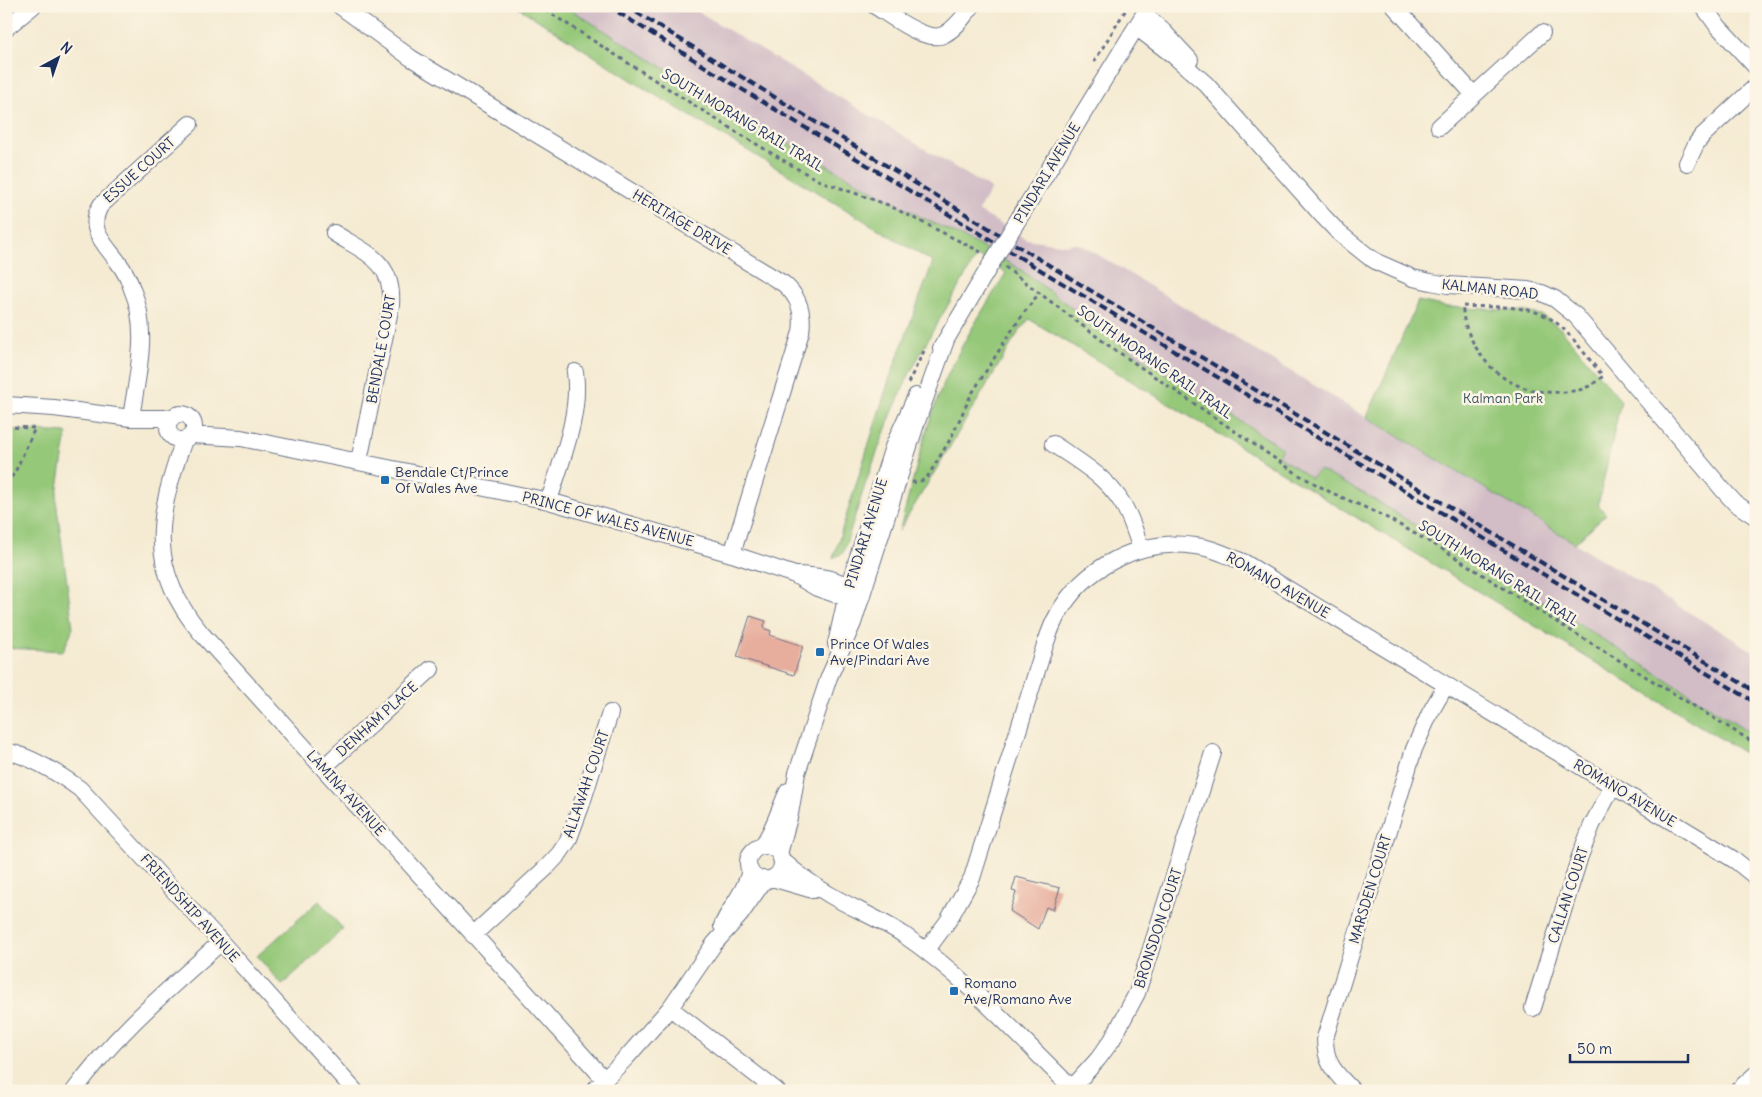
<svg xmlns="http://www.w3.org/2000/svg" width="1762" height="1097" viewBox="0 0 1762 1097" font-family="Delius,sans-serif">
	<style>
		.industrial { fill: #d2bdc6 }
		.green { fill: #95c879; stroke: #587c6c }
		.building { fill: #e7ad9d }
		.lines { fill: none; stroke-linecap: round; stroke-linejoin: round }
		.minor-casing { stroke: #677187; stroke-width: 18 }
		.path { stroke: #677187; stroke-width: 3; stroke-dasharray: 4 4; stroke-linecap: butt }
		.minor { stroke: #fff; stroke-width: 16 }
		.rail { stroke: #1b2f5e; stroke-width: 4; stroke-dasharray: 8 4; stroke-linecap: butt }
		.minor-bridge-casing { stroke: #677187; stroke-width: 18; stroke-linecap: butt }
		.minor-bridge { stroke: #fff; stroke-width: 16 }
		.poi-dot { fill: #1f6fb2; stroke: #fcf5e5; stroke-width: 2 }
		.labels { text-anchor: middle; stroke-width: 5; stroke-linejoin: round; paint-order: stroke }
		.street-label { font-size: 14px; fill: #1b2f5e; stroke: #fcf5e5 }
		.park-label { font-size: 14px; fill: #3a5565; stroke: #fcf5e5 }
		.poi-label { font-size: 14px; fill: #1b2f5e; stroke: #fcf5e5; text-anchor: start }
	</style>
	<rect width="100%" height="100%" fill="#fcf5e5"/>
	<filter id="ink" filterUnits="userSpaceOnUse"><feTurbulence type="fractalNoise" baseFrequency=".02" numOctaves="2"/><feDisplacementMap in="SourceGraphic" scale="10" xChannelSelector="R" yChannelSelector="G"/><feConvolveMatrix kernelMatrix="1 2 1 2 8 2 1 2 1" color-interpolation-filters="sRGB"/></filter>
	<filter id="wash" filterUnits="userSpaceOnUse"><feTurbulence type="fractalNoise" baseFrequency=".0096" numOctaves="4" result="noise"/><feDisplacementMap in="SourceGraphic" scale="20" xChannelSelector="R" yChannelSelector="G"/><feGaussianBlur stdDeviation="1.12" result="paint"/><feColorMatrix in="noise" values="0 0 0 0 0 0 0 0 0 0 0 0 0 0 0 0 0 1.4 0 .05"/><feComposite in="paint" operator="in"/></filter>
	<g filter="url(#wash)">
		<rect width="100%" height="100%" fill="#f5ebd3"/>
		<path class="industrial" d="M565,6H689L991,189L978,211L1026,239L1067,245L1074,243L1082,245L1756,653V736L1537,598L1522,591L1319,470L1312,478L1278,456L1282,448L1116,341L980,246L923,218L810,156L734,112Z"/>
		<path class="green" d="M516,6H565L734,112L810,156L923,218L980,246L1021,270L1116,341L1282,448L1278,456L1311,478L1319,470L1365,494L1522,591L1537,598L1756,736V760L1029,319L1018,333L899,531C915,477 925,421 950,370C966,336 986,305 1006,273L977,256L931,334L910,373L891,415L866,482L843,553L833,558L888,383L933,262L647,90Z
			M1418,301L1447,307L1522,311L1541,315L1561,329L1621,401L1598,505L1606,514L1575,543L1367,417Z
			M6,429L67,433L56,500L73,628L63,651L6,648Z
			M319,901L343,929L282,985L257,956Z"/>
		<g id="blocks">
			<path class="building" d="M750,616L766,621L763,628L771,631L770,635L803,646L794,675L737,657Z
				M1016,877L1060,888L1053,910L1046,907L1038,929L1010,911L1016,892L1012,891Z"/>
		</g>
	</g>
	<g filter="url(#ink)">
		<use href="#blocks" fill-opacity="0" stroke="#677187" stroke-width="1"/>
		<g class="lines">
			<defs>
				<path id="minor" d="M340,6L411,58L784,284C799,297 804,312 801,332L732,554
					M875,6C890,15 928,45 945,34C956,28 964,16 972,6
					M1394,6L1474,95
					M1703,6L1716,24L1756,67
					M1144,14L1162,30L1190,60
					M1136,27L1174,56L1206,84L1320,213L1339,233L1369,257L1379,263L1413,278L1431,282L1448,285L1528,290L1542,293L1555,299L1576,316L1724,491L1735,503L1756,517
					M6,28L33,6
					M1439,127L1542,33
					M1687,163L1696,144L1702,136L1756,86
					M1016,223L1149,6
					M334,233C366,253 394,261 391,305L359,461
					M941,348L991,264
					M6,405L54,408L131,418H172
					M168 427a13 13 0 1 1 26 0a13 13 0 1 1-26 0Z
					M131,418C137,376 150,330 132,289C129,279 124,270 118,262C104,243 86,228 101,205L190,124
					M192,435L241,438L549,501L732,554L795,575L817,588L846,598L862,596
					M184,440C157,515 146,568 201,633L605,1080
					M1053,444C1083,464 1114,481 1129,516C1134,527 1137,538 1141,549
					M549,501C561,460 581,415 575,372
					M797,575C818,576 840,578 856,592
					M836,644L849,585L893,447L916,396
					M6,751C33,757 58,773 80,789L221,942L355,1091
					M323,768L431,669
					M762,846C774,830 779,809 788,791
					M748 863a17 17 0 1 1 34 0a17 17 0 1 1-34 0Z
					M779,854L790,814L797,773L829,677L853,623L916,424L946,340
					M781,859C796,873 813,885 830,895C854,909 880,919 904,935C967,978 1020,1038 1075,1091
					M772,878L813,890
					M722,926C730,907 746,891 750,870
					M473,935L546,868L559,854L568,841L581,806L610,713
					M926,951L948,921L972,878L1044,648C1048,637 1051,626 1057,616C1083,567 1140,538 1195,546C1213,548 1229,556 1245,563L1712,846L1736,861L1756,877
					M670,1008L777,1091
					M1533,1008L1580,856L1592,825L1613,786
					M1072,1088L1098,1059L1112,1040L1137,993L1213,753
					M74,1091C115,1034 169,989 221,942
					M593,1091L626,1058L670,1008L714,944L740,915L765,879
					M1353,1091C1336,1073 1325,1065 1325,1038L1414,749L1430,713L1446,685
					M1737,1091L1756,1074"/>
			</defs>
			<use href="#minor" class="minor-casing"/>
			<path class="path" d="M539,6L733,130L798,169L818,180L888,205L981,252
				M1094,62L1128,6
				M1005,267L1108,345L1299,475L1332,493L1380,514L1444,550L1555,621L1756,744
				M1463,306C1492,308 1529,303 1554,321C1571,333 1589,360 1603,376C1598,380 1593,385 1587,387C1580,391 1572,391 1565,392C1525,395 1495,380 1475,346C1468,333 1462,321 1463,306Z
				M908,383L924,351
				M6,427L35,428L16,470L6,486
				M912,482C918,483 923,481 928,476L951,438L971,395L1010,333L1026,310L1040,292"/>
			<use href="#minor" class="minor"/>
			<path class="rail" d="M608,6L720,76L1756,703
				M626,6L1075,281L1756,692"/>
			<defs>
				<path id="minor-bridge" d="M991,264L1016,223"/>
			</defs>
			<use href="#minor-bridge" class="minor-bridge-casing"/>
			<use href="#minor-bridge" class="minor-bridge"/>
		</g>
	</g>
	<g class="poi-dot">
		<rect x="380" y="475" width="10" height="10" rx="2.5"/>
		<rect x="815" y="647" width="10" height="10" rx="2.5"/>
		<rect x="949" y="986" width="10" height="10" rx="2.5"/>
	</g>
	<g class="labels">
		<g class="street-label">
			<text transform="translate(743 120) rotate(31)" y="5">SOUTH MORANG RAIL TRAIL</text>
			<text transform="translate(139 170) rotate(-42)" y="5">ESSUE COURT</text>
			<text transform="translate(1047 173) rotate(-59)" y="5">PINDARI AVENUE</text>
			<text transform="translate(682 222) rotate(31)" y="5">HERITAGE DRIVE</text>
			<text transform="translate(1490 289) rotate(6)" y="5">KALMAN ROAD</text>
			<text transform="translate(381 349) rotate(-80)" y="5">BENDALE COURT</text>
			<text transform="translate(1155 362) rotate(35)" y="5">SOUTH MORANG RAIL TRAIL</text>
			<text transform="translate(608 519) rotate(15)" y="5">PRINCE OF WALES AVENUE</text>
			<text transform="translate(866 533) rotate(-73)" y="5">PINDARI AVENUE</text>
			<text transform="translate(1499 573) rotate(32)" y="5">SOUTH MORANG RAIL TRAIL</text>
			<text transform="translate(1278 585) rotate(30)" y="5">ROMANO AVENUE</text>
			<text transform="translate(377 719) rotate(-42)" y="5">DENHAM PLACE</text>
			<text transform="translate(586 784) rotate(-71)" y="5">ALLAWAH COURT</text>
			<text transform="translate(346 793) rotate(48)" y="5">LAMINA AVENUE</text>
			<text transform="translate(1625 793) rotate(31)" y="5">ROMANO AVENUE</text>
			<text transform="translate(1370 889) rotate(-73)" y="5">MARSDEN COURT</text>
			<text transform="translate(1568 895) rotate(-72)" y="5">CALLAN COURT</text>
			<text transform="translate(190 908) rotate(48)" y="5">FRIENDSHIP AVENUE</text>
			<text transform="translate(1158 928) rotate(-72)" y="5">BRONSDON COURT</text>
		</g>
		<g class="park-label">
			<text x="1503" y="403">Kalman Park</text>
		</g>
		<g class="poi-label">
			<text x="395" y="477">Bendale Ct/Prince<tspan x="395" dy="16">Of Wales Ave</tspan></text>
			<text x="830" y="649">Prince Of Wales<tspan x="830" dy="16">Ave/Pindari Ave</tspan></text>
			<text x="964" y="988">Romano<tspan x="964" dy="16">Ave/Romano Ave</tspan></text>
		</g>
	</g>
	<rect width="1762" height="1097" fill="none" stroke="#fcf5e5" stroke-width="25"/>
	<g transform="translate(58 58) rotate(40)" stroke="#fcf5e5" stroke-width="4" paint-order="stroke">
	<path d="M0-4L9 19L0 12L-9 19Z" fill="#1b2f5e"/>
	<text y="-8" font-size="14" font-weight="bold" text-anchor="middle" fill="#1b2f5e">N</text>
	</g>
	<path d="M1570 1054v8h118v-8" fill="none" stroke="#1b2f5e" stroke-width="2.5"/>
	<text x="1577" y="1054" font-size="15" fill="#1b2f5e" stroke="#fcf5e5" stroke-width="4" paint-order="stroke">50 m</text>
</svg>
